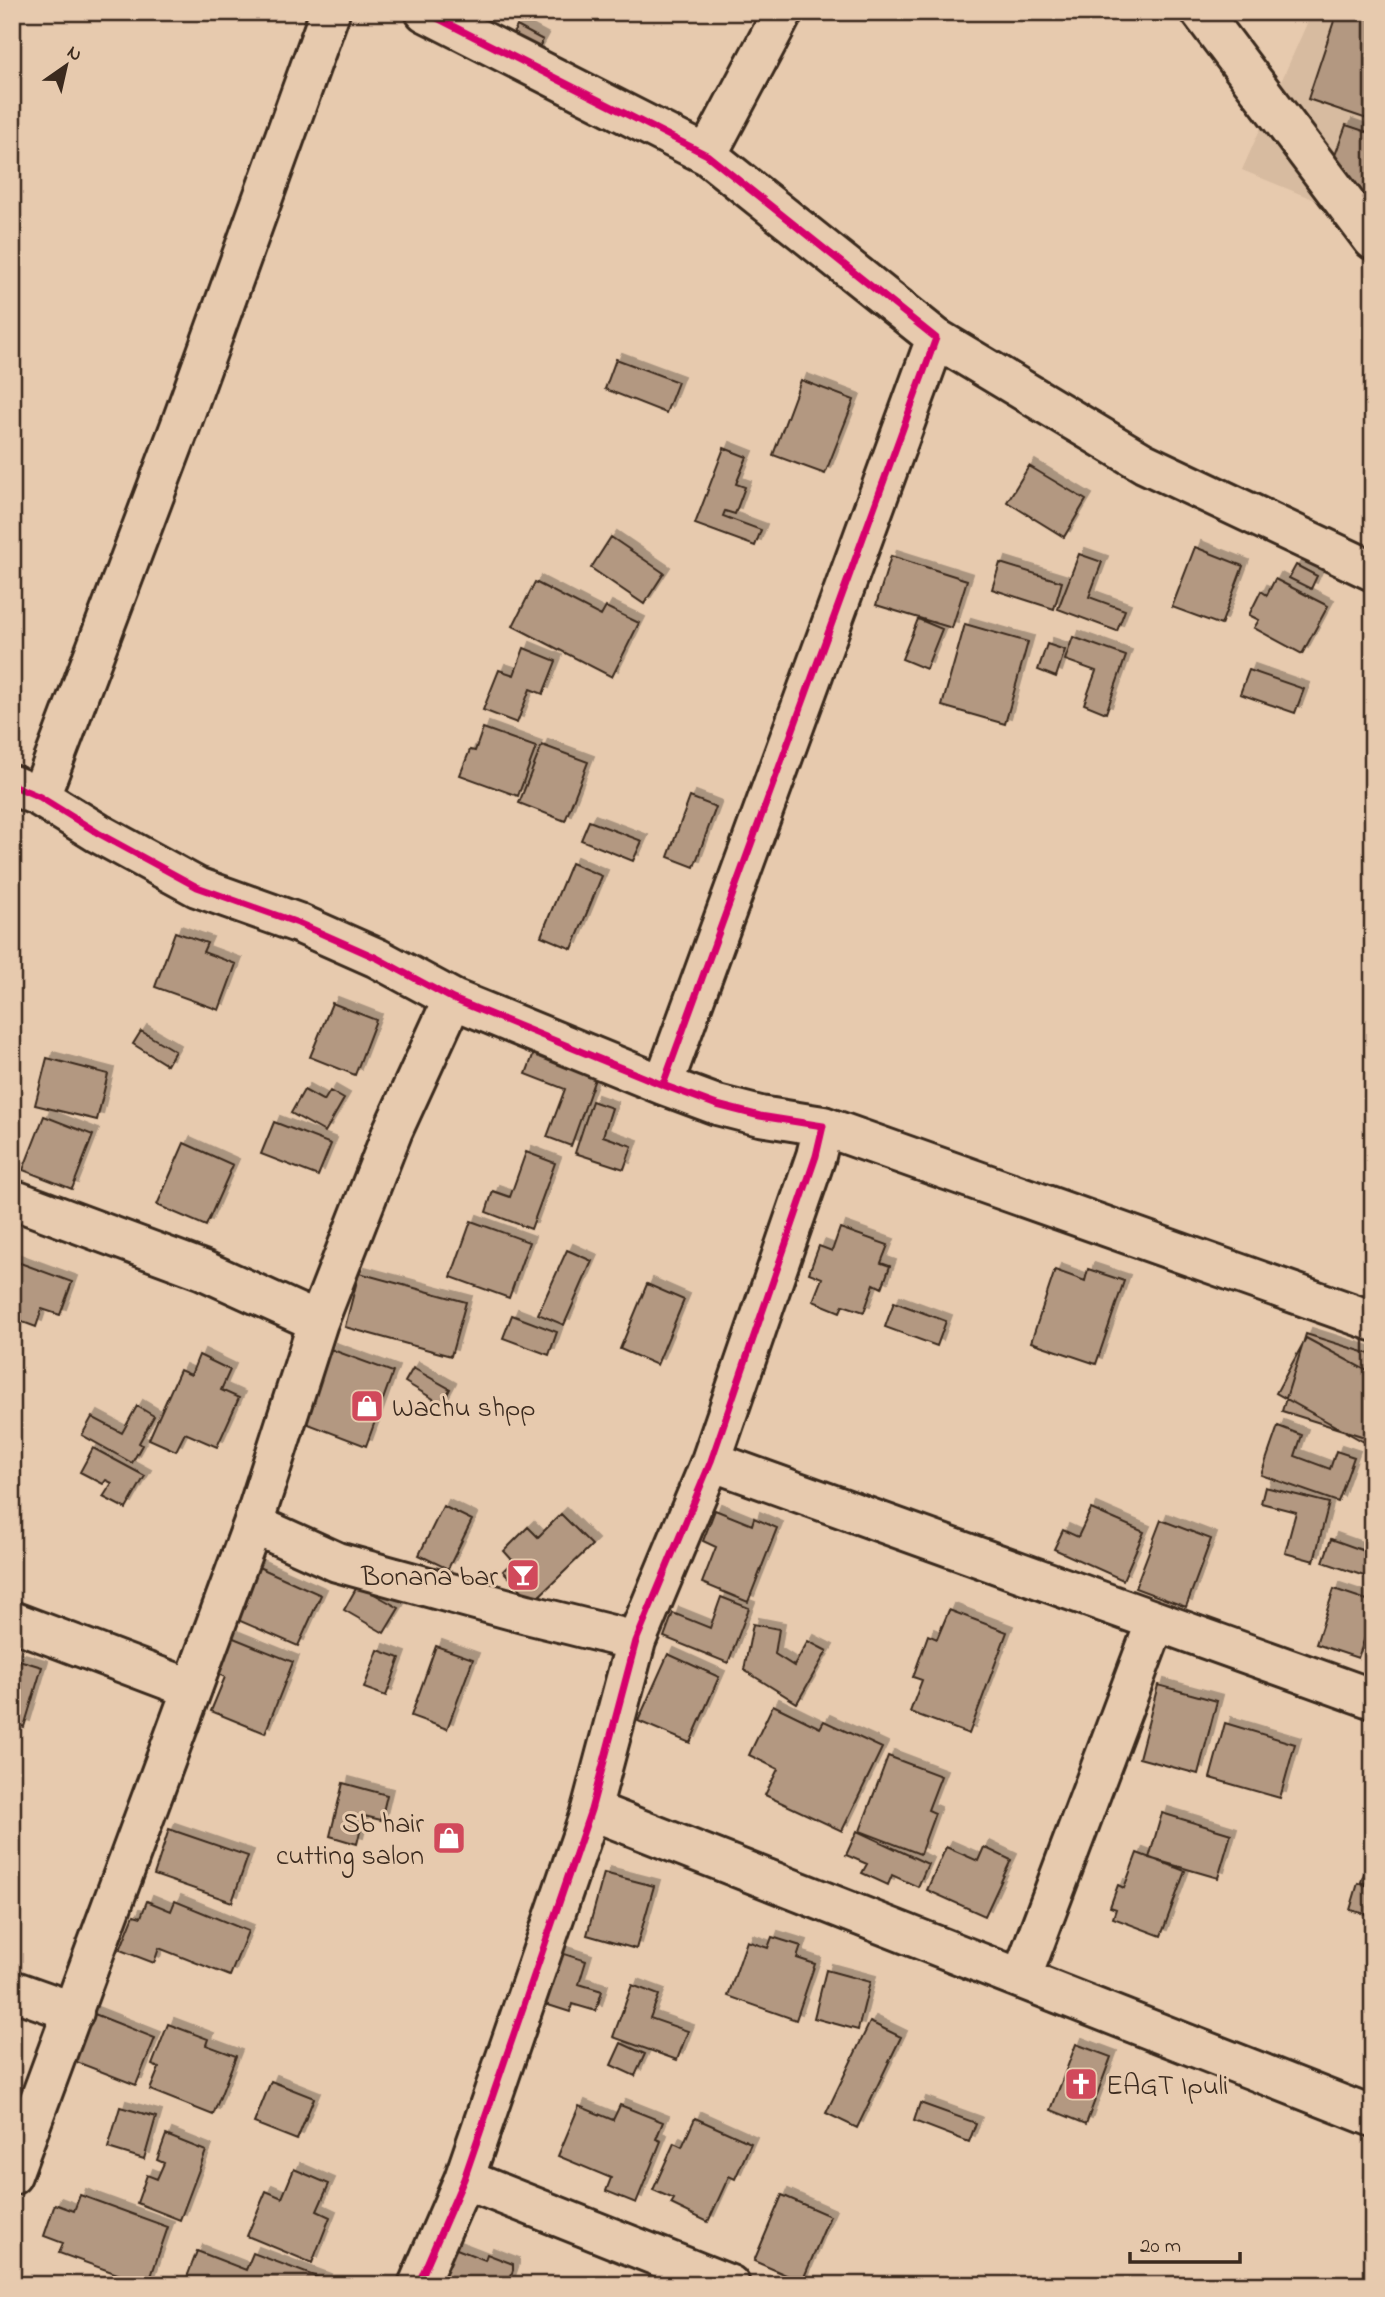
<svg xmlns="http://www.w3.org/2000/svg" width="1385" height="2297" viewBox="0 0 1385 2297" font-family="'Indie Flower',sans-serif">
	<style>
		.built { fill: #d7bba0 }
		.building { fill: #b39881; stroke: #3b2a1e; stroke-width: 2; filter: url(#shadow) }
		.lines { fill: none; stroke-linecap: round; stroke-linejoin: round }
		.minor-casing { stroke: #3b2a1e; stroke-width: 44 }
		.minor { stroke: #e7caae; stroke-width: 38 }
		.cycleway-casing { stroke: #e7caae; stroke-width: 11 }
		.cycleway { stroke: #d6006c; stroke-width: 7 }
		.labels { text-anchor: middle; stroke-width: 6; stroke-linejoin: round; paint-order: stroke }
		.poi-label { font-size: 28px; fill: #3b2a1e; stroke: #e7caae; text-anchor: start }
	</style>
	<defs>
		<filter id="shadow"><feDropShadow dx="6" dy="-6" stdDeviation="0" flood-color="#0004"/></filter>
	</defs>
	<rect width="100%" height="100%" fill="#e7caae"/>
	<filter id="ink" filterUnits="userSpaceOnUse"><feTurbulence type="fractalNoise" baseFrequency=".0143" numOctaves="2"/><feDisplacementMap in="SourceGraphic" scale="14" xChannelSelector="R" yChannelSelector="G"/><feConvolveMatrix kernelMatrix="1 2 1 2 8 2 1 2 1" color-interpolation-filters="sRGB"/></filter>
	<g filter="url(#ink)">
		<path class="built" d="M1312,12H1373V224L1242,170Z"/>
		<path class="building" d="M1337,12H1373V113L1370,120L1308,99Z
			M517,26L543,40L534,57L508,43Z
			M1346,125L1373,134V203L1324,186Z
			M616,359L678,382L666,413L605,389Z
			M801,380L854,400L825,474L773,455Z
			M724,448L747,457L736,484L745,487L735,514L725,511L723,516L761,530L755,546L695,524Z
			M1029,466L1086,500L1064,537L1007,502Z
			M611,537L664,573L644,604L591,568Z
			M1195,547L1243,566L1221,625L1172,607Z
			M1079,554L1102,562L1089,597L1125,610L1117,631L1058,609Z
			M891,556L967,580L952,628L876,605Z
			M1000,563L1062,582L1054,609L992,589Z
			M1296,565L1317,576L1311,589L1289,578Z
			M1275,579L1328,606L1302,654L1254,628L1259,620L1249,615L1261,591L1267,595Z
			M535,582L601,616L606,607L639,623L612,677L513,626Z
			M918,619L942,629L926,669L902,659Z
			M965,624L1028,642L1005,724L942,706Z
			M1073,637L1126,656L1106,713L1084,704L1096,671L1065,660Z
			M1047,644L1065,650L1056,677L1038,670Z
			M524,648L556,661L543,694L530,689L517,723L483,710L499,670L514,675Z
			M1249,670L1304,689L1295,713L1240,694Z
			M483,728L536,747L518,796L460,775L470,750L475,751Z
			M542,745L588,762L565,821L519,803Z
			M690,797L716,807L694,867L668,857Z
			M589,821L642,841L633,861L581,840Z
			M571,863L602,876L572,949L541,936Z
			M175,932L207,943L203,952L236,964L219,1010L155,987Z
			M332,1003L376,1020L355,1075L310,1057Z
			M141,1031L175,1051L167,1065L133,1044Z
			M535,1050L597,1073L571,1146L547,1137L565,1089L526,1074Z
			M47,1058L108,1074L97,1120L35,1105Z
			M304,1090L324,1101L330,1091L344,1099L325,1132L291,1113Z
			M592,1101L612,1108L603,1136L632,1146L624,1169L575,1153Z
			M44,1116L93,1135L72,1189L23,1170Z
			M274,1122L331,1144L318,1176L261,1154Z
			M184,1143L233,1165L206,1226L157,1205Z
			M526,1152L555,1163L531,1229L486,1212L493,1191L510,1197Z
			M471,1221L529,1242L509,1298L451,1277Z
			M840,1228L888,1245L881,1263L890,1266L882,1288L874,1284L864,1312L843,1305L840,1312L813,1301L822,1278L809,1273L819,1246L832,1251Z
			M567,1250L592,1261L564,1325L538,1314Z
			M12,1260L72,1282L60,1315L42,1309L36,1327L12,1318Z
			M1088,1269L1124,1281L1096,1364L1031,1342L1055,1270L1085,1281Z
			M359,1273L466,1302L451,1356L345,1327Z
			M647,1284L684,1300L657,1365L620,1349Z
			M894,1302L946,1321L937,1346L885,1327Z
			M512,1315L557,1332L549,1355L503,1338Z
			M1306,1334L1373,1355V1424L1368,1438L1282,1411Z
			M1306,1338L1373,1374V1426L1364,1442L1276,1393Z
			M330,1349L393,1372L366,1446L303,1422Z
			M199,1355L230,1370L221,1390L239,1398L217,1447L185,1433L176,1451L149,1439L180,1370L191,1375Z
			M413,1368L450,1389L442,1404L405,1382Z
			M137,1406L154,1416L139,1443L142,1445L132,1463L82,1435L92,1417L122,1433Z
			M1278,1426L1302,1435L1295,1456L1330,1469L1336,1451L1354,1457L1338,1502L1261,1475Z
			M93,1448L145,1476L126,1509L103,1497L112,1483L106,1480L103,1484L80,1472Z
			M1265,1487L1329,1503L1314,1561L1285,1553L1296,1512L1261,1503Z
			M443,1506L472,1520L448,1569L419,1555Z
			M1091,1509L1144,1532L1123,1580L1054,1549L1063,1530L1078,1537Z
			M715,1510L752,1525L754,1518L777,1528L748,1602L702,1583L716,1547L703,1541Z
			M561,1514L592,1545L533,1602L503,1571L513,1561L504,1551L528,1527L538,1537Z
			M1161,1520L1211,1539L1186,1607L1135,1588Z
			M1331,1539L1373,1554V1579L1323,1562Z
			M254,1565L321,1595L298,1646L231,1617Z
			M358,1585L399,1608L384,1633L344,1610Z
			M1334,1589L1373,1602V1614L1358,1658L1316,1644Z
			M721,1597L749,1608L728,1663L664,1637L673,1613L710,1628Z
			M949,1610L1007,1632L969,1734L910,1712L922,1680L913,1677L928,1635L937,1639Z
			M753,1624L779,1629L775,1654L794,1666L808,1641L827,1651L797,1703L744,1670Z
			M231,1637L293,1662L265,1733L211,1711L225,1677L216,1673Z
			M436,1646L473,1659L447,1729L411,1716Z
			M378,1650L400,1658L386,1696L364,1688Z
			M668,1654L719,1677L690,1743L638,1721Z
			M12,1658L42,1667L24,1727L12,1723Z
			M1158,1685L1217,1701L1198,1774L1139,1758Z
			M773,1705L820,1728L824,1721L882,1748L842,1831L765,1795L778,1769L749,1755Z
			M1225,1723L1295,1744L1280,1798L1210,1778Z
			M888,1756L941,1776L928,1810L935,1813L920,1854L860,1831Z
			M343,1783L387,1795L381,1820L364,1816L357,1844L330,1836Z
			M1162,1813L1231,1834L1218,1878L1149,1858Z
			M169,1829L248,1856L232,1902L154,1875Z
			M857,1831L928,1864L918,1887L892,1875L888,1885L862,1873L867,1864L846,1855Z
			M946,1847L978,1861L984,1847L1011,1860L985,1916L927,1890Z
			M1372,1851H1373V1887L1361,1882Z
			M1137,1853L1185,1871L1161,1936L1113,1918L1116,1909L1110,1907L1118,1885L1124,1888Z
			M604,1873L654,1886L636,1949L587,1935Z
			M1358,1883L1373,1888V1916L1350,1910Z
			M147,1901L171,1911L175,1901L248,1931L230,1976L159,1948L154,1963L120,1950L134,1915L141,1917Z
			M772,1937L801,1946L797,1958L815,1964L796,2020L728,1996L747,1941L768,1948Z
			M558,1952L586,1961L579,1984L602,1991L596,2011L572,2004L570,2012L542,2003Z
			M826,1970L870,1982L858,2030L814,2018Z
			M632,1985L659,1995L650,2018L688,2031L677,2060L613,2037Z
			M92,2013L155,2038L136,2085L74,2061Z
			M870,2022L901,2037L857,2128L826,2113Z
			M168,2024L208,2039L206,2045L236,2056L213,2115L150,2090L159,2068L152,2065Z
			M621,2043L645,2054L635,2076L611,2065Z
			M1076,2044L1111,2057L1086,2124L1051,2110Z
			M271,2081L314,2098L297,2140L254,2123Z
			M920,2103L976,2123L969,2142L914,2121Z
			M620,2105L663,2122L656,2139L661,2141L636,2203L606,2191L611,2178L558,2156L579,2106L613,2120Z
			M120,2107L156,2117L144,2159L108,2148Z
			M695,2118L751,2143L735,2179L729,2176L708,2222L671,2204L674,2199L653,2190L674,2143L682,2147Z
			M166,2135L206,2151L180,2220L137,2203L147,2175L157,2179L164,2163L157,2160Z
			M294,2169L329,2184L317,2211L330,2217L312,2263L247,2236L266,2191L282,2198Z
			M80,2195L168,2227L148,2285L59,2253L63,2243L44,2236L55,2204L74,2211Z
			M782,2195L830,2216L802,2282L754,2261Z
			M449,2246L485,2260L487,2254L513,2264V2270L508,2285H435Z
			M197,2251L246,2270L253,2253L325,2280L323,2285H184Z"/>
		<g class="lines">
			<defs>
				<path id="minor" d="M425,12L707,155L936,338L663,1085
					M1201,12L1373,240
					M707,155L783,12
					M936,338L1144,463L1373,571
					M12,785L40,797L98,833L197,887L298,923L377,958L453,999L663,1085L717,1105L760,1116L823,1126L816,1156L711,1461L636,1641L591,1810L464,2179L418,2285
					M40,797L180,427L330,12
					M823,1126L1373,1321
					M12,1199L203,1270L318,1322
					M711,1461L1373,1699
					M253,1524L337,1562L527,1614L636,1641
					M12,1621L192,1689
					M591,1810L1373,2117
					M1021,1979L1156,1621
					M12,1990L74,2012
					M12,2175L253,1524L318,1322L393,1130L453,999
					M464,2179L730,2285"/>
			</defs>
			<use href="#minor" class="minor-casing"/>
			<use href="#minor" class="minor"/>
			<defs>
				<path id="cycleway" d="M425,12L707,155L936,338L663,1085
					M12,785L40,797L98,833L197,887L298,923L377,958L453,999L663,1085L717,1105L760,1116L823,1126L816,1156L711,1461L636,1641L591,1810L464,2179L418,2285"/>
			</defs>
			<use href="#cycleway" class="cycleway-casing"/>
			<use href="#cycleway" class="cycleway"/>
		</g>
	</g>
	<defs>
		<symbol id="shop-square" viewBox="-11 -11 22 22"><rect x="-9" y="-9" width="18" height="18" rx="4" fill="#d1495b" stroke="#e7caae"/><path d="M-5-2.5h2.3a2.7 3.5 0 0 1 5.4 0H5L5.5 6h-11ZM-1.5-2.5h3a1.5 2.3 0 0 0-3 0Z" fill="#fff"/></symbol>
		<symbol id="bar-square" viewBox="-11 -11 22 22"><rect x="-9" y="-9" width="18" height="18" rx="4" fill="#d1495b" stroke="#e7caae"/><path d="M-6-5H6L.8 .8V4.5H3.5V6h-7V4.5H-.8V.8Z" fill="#fff"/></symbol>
		<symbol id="church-square" viewBox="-11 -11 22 22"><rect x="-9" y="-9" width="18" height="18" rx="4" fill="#d1495b" stroke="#e7caae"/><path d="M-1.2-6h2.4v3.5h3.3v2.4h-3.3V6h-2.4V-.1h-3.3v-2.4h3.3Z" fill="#fff"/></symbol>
	</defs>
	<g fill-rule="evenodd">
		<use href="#shop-square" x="348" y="1387" width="38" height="38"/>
		<use href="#bar-square" x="504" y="1556" width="38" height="38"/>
		<use href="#shop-square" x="430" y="1819" width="38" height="38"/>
		<use href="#church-square" x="1062" y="2065" width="38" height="38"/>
	</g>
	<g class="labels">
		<g class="poi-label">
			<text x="392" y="1416">Wachu shpp</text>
			<text x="498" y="1585" text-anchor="end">Bonana bar</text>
			<text x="424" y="1832" text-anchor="end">Sb hair<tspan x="424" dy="32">cutting salon</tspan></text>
			<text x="1106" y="2094">EAGT Ipuli</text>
		</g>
	</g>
	<rect width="1385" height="2297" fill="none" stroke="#e7caae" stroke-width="42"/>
	<rect x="21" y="21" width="1343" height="2255" fill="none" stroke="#3b2a1e" stroke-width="2.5" filter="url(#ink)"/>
	<g transform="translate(66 66) rotate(34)" stroke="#e7caae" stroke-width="5" paint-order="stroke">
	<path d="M0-5L12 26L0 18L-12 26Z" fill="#3b2a1e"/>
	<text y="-10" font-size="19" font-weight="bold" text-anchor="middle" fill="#3b2a1e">N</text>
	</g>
	<path d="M1130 2252v10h110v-10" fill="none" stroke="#3b2a1e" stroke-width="3.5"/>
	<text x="1140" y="2252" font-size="21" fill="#3b2a1e" stroke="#e7caae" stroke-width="5" paint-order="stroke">20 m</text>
</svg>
